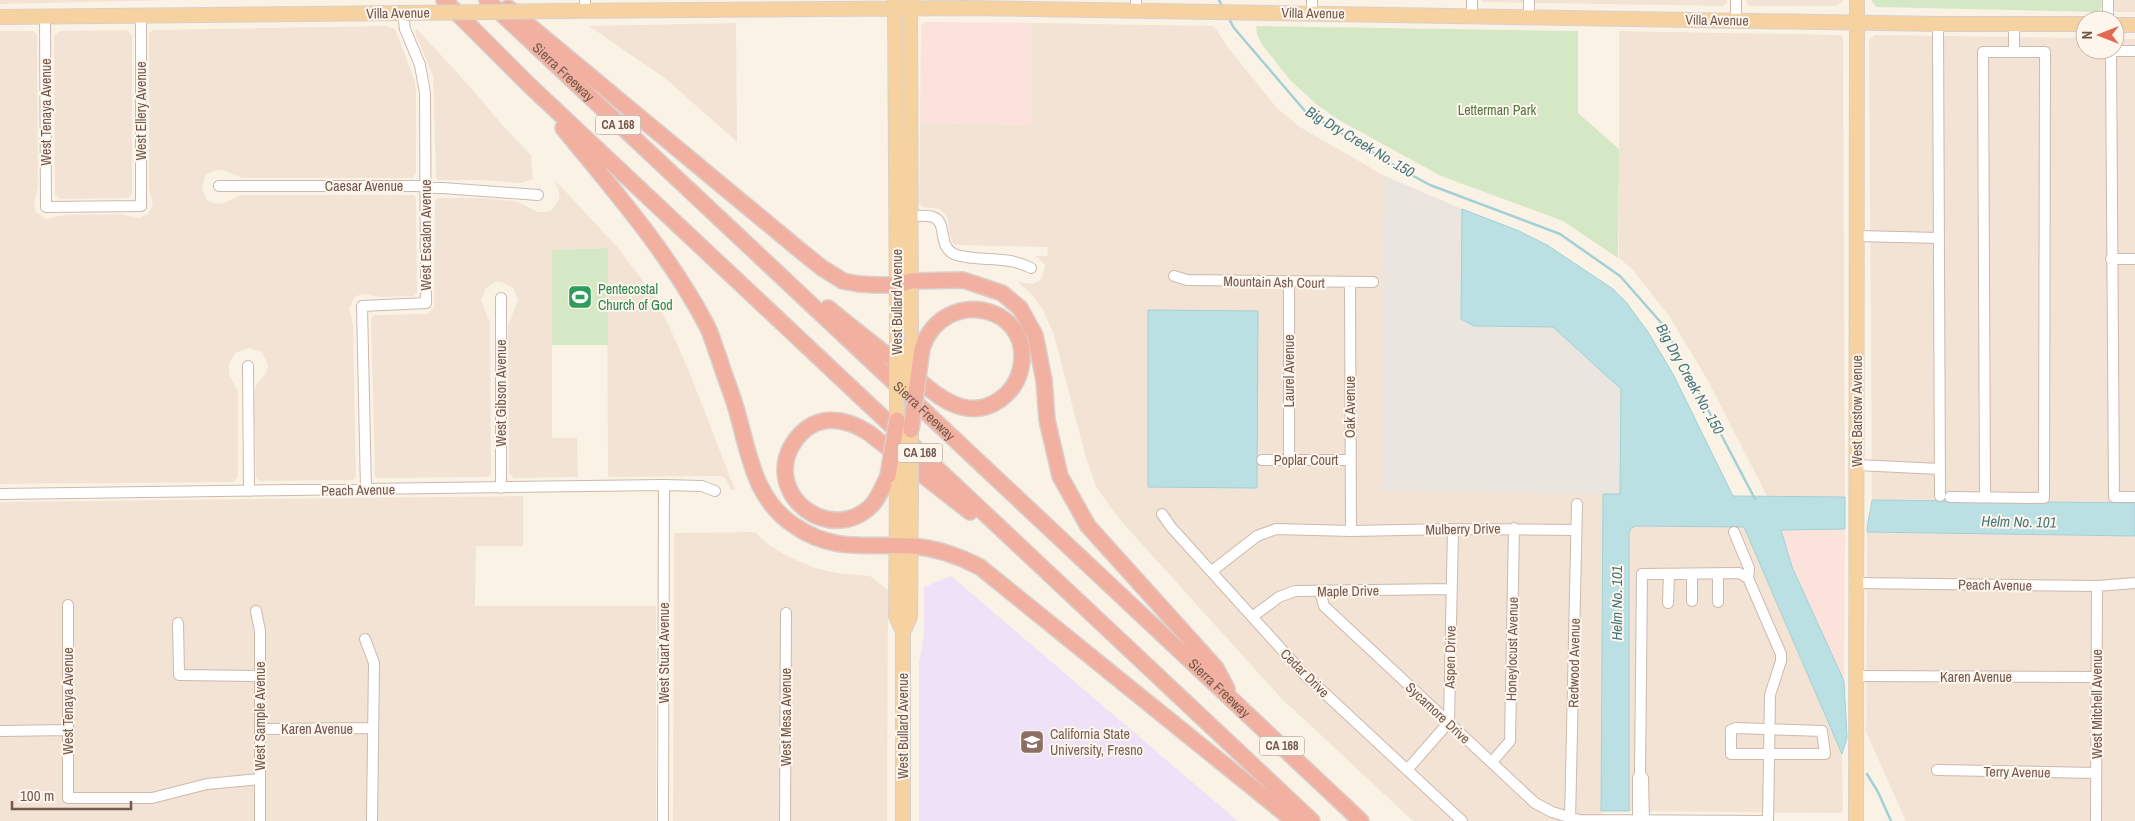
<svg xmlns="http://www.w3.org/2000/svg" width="2135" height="821" viewBox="0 0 2135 821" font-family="'Archivo Narrow',sans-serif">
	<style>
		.residential { fill: #f3e3d5 }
		.commercial { fill: #fbe2da }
		.industrial { fill: #ebe5e0 }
		.education { fill: #efe2f8 }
		.green { fill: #d5e8c5 }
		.water { fill: #bbe0e4; stroke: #a2d0d5 }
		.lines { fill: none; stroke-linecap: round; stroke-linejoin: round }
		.stream { stroke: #a2d0d5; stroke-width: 2.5 }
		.minor-casing { stroke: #cdb9ad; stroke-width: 12 }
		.major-casing { stroke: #d8d0cd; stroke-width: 16 }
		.highway-casing { stroke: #d8d0cd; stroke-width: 18 }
		.minor { stroke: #fff; stroke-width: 10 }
		.major { stroke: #f7d2a1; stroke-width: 14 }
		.highway { stroke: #f2b1a0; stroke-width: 15 }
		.major-bridge-casing { stroke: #d8d0cd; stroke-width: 16; stroke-linecap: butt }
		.highway-bridge-casing { stroke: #d8d0cd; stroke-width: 18; stroke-linecap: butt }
		.major-bridge { stroke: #f7d2a1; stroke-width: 14 }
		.highway-bridge { stroke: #f2b1a0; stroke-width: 15 }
		.labels { text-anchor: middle; stroke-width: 4; stroke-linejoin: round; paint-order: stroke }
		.shield { fill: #fef6ec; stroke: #9d877c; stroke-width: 1 }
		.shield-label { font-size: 12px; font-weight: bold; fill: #73584c }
		.street-label { font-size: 14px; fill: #73584c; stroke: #fef6ec }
		.park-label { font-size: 14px; fill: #567844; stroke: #fef6ec }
		.leisure-label { font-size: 14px; fill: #27864d; stroke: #fef6ec; text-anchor: start }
		.education-label { font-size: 14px; fill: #785e54; stroke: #fef6ec; text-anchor: start }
		.water-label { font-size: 15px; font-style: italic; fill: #43787f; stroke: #fef6ec }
	</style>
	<rect width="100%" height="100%" fill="#fbf2e6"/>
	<path class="residential" d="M0,0H171L0,4Z
		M1481,0H1727V3L1723,6L1483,2Z
		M1745,0H1843V1L1837,6H1749Z
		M2101,0H2135V12H2116L2112,8H2101Z
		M736,23L737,142L666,79L589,26Z
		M1032,23L1214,26L1229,49L1277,108L1300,127L1383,175L1381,490L1603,494L1601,821H1413L1281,698L1121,521L1108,504L1096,486L1086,458L1054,335L1044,312L1034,297L1018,282L1032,284L1039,281L1042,277L1045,266L1043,262L1035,256H1047L1048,247L954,245L950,236L948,219L945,214L939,209L923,207L919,203L920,123L1032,125Z
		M386,26L395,29L415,82L416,93V173L413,178H242L223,170H216L205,175L202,188L206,199L210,202L222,204L241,195H414L416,198L417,292L414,296L380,297L362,294L355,297L349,308L353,325L356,477L353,480L260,481L256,478L254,395L256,385L266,373L268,365L262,352L249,348L235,353L229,364V375L238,391V477L234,482L0,484V31H33L37,34L38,188L34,202L36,212L46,219L64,215L121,214L139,218L148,214L153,205L149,187V33L153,30Z
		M417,29L472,89L504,127L531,155L533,179L521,183L480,180H438L436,177L433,76L415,33Z
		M127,30L132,35V193L129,198L60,199L55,194L54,36L59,31Z
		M1619,31L1841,35L1843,37L1845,497L1768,498L1707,379L1669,316L1633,270L1619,258Z
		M1875,35L2085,38V50H2115V39H2135V503L1872,500L1869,40Z
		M555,180L618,248L656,298L687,366L735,490H731L726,479L721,476L608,477L607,248L552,250V438H577L578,477L514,478L509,473L508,325L518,300L513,288L501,282H495L486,288L481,301L490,322L491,475L488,477L378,478L375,476L371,318L375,315L426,314L434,308L435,201L438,198H479L516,201L538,212H545L552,210L559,199V193Z
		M523,496V546H476L475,606H656V821H0V502Z
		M1636,525L1744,527L1842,754L1843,811L1840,813L1629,811V533L1631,528Z
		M755,532L770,546L789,557L815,568L836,573L870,576L888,590L887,821H673L674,533Z
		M1867,532L2135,536V821H1906L1866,732Z"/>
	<path class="commercial" d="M924,22L1032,23V125L920,123L921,25Z
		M1845,529L1844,681L1792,567L1781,530Z"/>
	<path class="industrial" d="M1383,175L1462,209L1461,319L1474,326L1553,327L1621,389L1620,495L1381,490Z"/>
	<path class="education" d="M951,576L1238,821H919V663L924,634V587Z"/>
	<path class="green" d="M1871,0H2101V8L2097,12L1876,7Z
		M1256,26L1578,31V113L1619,149L1618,258L1563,221L1441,176L1339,120L1317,105L1290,80L1263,46L1257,34Z
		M608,248V345H552V250Z"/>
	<path class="water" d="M1462,209L1519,231L1547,245L1613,289L1626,302L1648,332L1673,374L1733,496L1845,497V529L1781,530L1792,567L1844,681L1847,738L1842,754L1744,527L1636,526L1631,528L1629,533V811H1601L1603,494H1620L1621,389L1553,327L1474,326L1461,319Z
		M1148,310L1258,311L1257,488L1148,487Z
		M1872,500L2135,503V536L1867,532C1867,521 1871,511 1872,500Z"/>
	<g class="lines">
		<path class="stream" d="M1219,0L1223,8
			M1228,17L1234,28L1305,111L1397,167L1430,185L1560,234L1620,276L1664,326L1755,499
			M1867,774L1878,792L1891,821"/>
		<defs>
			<path id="minor" d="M585,0V11
				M1312,0V13
				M1529,0V16
				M2108,0V20
				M1136,11V0
				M1472,16V0
				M45,17L46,207L141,206V16
				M1736,20V0
				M1938,24L1940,496
				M2014,51V24
				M2135,51H2111L2114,497H2135
				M219,186H416L538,195
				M912,216C918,216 927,215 933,217C948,222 937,246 954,254C980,263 1003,254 1031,268
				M1858,236L1939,238
				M2111,259H2135
				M1174,276L1187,280L1373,282
				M1289,282V460
				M1350,283L1351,531
				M501,298V488
				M248,366L249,491
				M1262,460H1350
				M1857,465L1940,469
				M366,490L362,306L426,303L425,93L420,65L405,29L403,13
				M0,494L664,485L702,486L715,491
				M1950,497L2044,498L2045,52H1983L1985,497
				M1162,514L1171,527L1303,673L1462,821
				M1734,532L1749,568L1748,578L1781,654V661L1770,695L1768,821
				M1212,571L1257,536L1276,529L1351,531L1453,529L1576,530
				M1692,574V601
				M1718,574V602
				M1856,583L2097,586L2135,583
				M1320,591L1324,606L1535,803L1552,812L1579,820L1767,821
				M1668,603L1669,574
				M68,605V798H152L207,784L260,779
				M256,611L260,631V821
				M1252,617L1279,597L1295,591L1451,589
				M178,623L179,675L260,676
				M365,639L374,663L372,821
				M1856,676L2097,677
				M1736,728L1822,731L1825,754H1731V730Z
				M261,729L373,728
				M0,731L69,730
				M1492,762L1510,741L1514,528
				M1407,770L1449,722L1453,529
				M1937,770L2096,773
				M1640,774L1642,574L1739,573L1748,578
				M663,821L664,485
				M785,821L786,613
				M1570,821L1577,504
				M1638,821V778L1640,774L1643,778L1644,821
				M2096,821L2097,586"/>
			<path id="major" d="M895,0L897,332
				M910,0L911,344
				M559,11L967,8L1938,24H2085
				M0,17L406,13
				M2115,25H2135
				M897,481L896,616L903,632
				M903,821V632L910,617L911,492
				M1856,821L1857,0"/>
			<g id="highway">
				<path d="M444,0L528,84L1312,821"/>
				<path id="s1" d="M487,0L1361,821"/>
				<path d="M508,8L796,247L822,268L843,281L859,284L876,285H897L911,281L963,280L1002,293L1020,308L1035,335L1044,380L1047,420L1060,476L1088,526L1216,668L1227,689"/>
				<path d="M563,128C615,192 669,253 707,326C712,336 715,348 719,358C724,375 731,391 736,408C749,452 753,499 795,526C834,553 868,543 912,546C935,548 959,556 980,567L1294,821"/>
				<path d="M828,308C854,329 879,349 905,369C922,382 941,402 962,407C989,414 1016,394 1021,367C1033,305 944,285 922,348"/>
				<path d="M888,476C883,486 879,498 871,506C831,545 765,497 791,447C796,438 803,430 812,425C832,415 852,422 869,433L970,512"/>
			</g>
		</defs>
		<use href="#minor" class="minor-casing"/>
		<use href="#major" class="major-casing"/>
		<use href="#highway" class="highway-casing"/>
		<use href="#minor" class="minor"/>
		<use href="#major" class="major"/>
		<use href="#highway" class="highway"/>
		<defs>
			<path id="major-bridge" d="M406,13L559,11
				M897,332V481
				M911,392V344
				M911,492V418"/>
			<path id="highway-bridge" d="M911,430L922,348
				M888,476L897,420"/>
		</defs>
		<use href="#major-bridge" class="major-bridge-casing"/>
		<use href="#highway-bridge" class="highway-bridge-casing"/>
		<use href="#major-bridge" class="major-bridge"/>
		<use href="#highway-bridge" class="highway-bridge"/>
	</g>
	<defs>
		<symbol id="stadium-square" viewBox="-11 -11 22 22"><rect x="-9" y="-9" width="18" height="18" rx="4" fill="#2e9e5b" stroke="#fef6ec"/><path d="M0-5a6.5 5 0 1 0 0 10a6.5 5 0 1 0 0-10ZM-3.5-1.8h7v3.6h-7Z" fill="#fff"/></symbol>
		<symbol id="university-square" viewBox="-11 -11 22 22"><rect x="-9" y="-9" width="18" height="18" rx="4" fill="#8d6e63" stroke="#fef6ec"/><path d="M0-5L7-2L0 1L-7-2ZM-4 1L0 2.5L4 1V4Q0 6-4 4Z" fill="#fff"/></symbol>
	</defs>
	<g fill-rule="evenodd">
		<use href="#stadium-square" x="566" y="283" width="28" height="28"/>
		<use href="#university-square" x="1018" y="728" width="28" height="28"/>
	</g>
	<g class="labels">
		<g class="shield">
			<rect x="595.5" y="115.5" width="45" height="19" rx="4"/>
			<rect x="897.5" y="443.5" width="45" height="19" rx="4"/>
			<rect x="1259.5" y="736.5" width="45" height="19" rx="4"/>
		</g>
		<g class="shield-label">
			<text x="618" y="129">CA 168</text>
			<text x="920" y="457">CA 168</text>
			<text x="1282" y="750">CA 168</text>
		</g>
		<g class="street-label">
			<text transform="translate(398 13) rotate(-1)" y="5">Villa Avenue</text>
			<text transform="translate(1313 13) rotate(1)" y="5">Villa Avenue</text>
			<text transform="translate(1717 20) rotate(1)" y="5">Villa Avenue</text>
			<text dy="5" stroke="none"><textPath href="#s1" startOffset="105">Sierra Freeway</textPath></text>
			<text transform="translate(141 111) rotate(-90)" y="5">West Ellery Avenue</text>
			<text transform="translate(46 112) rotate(-90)" y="5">West Tenaya Avenue</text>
			<text x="364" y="191">Caesar Avenue</text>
			<text transform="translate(426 235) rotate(-90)" y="5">West Escalon Avenue</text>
			<text transform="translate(1274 282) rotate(1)" y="5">Mountain Ash Court</text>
			<text transform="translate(897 302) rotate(-90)" y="5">West Bullard Avenue</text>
			<text transform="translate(1289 371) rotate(-90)" y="5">Laurel Avenue</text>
			<text transform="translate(501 393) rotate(-90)" y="5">West Gibson Avenue</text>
			<text transform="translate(1350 407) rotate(-90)" y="5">Oak Avenue</text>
			<text dy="5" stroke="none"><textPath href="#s1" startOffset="600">Sierra Freeway</textPath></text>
			<text transform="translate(1857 411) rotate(-90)" y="5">West Barstow Avenue</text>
			<text x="1306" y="465">Poplar Court</text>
			<text transform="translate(358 490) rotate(-1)" y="5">Peach Avenue</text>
			<text transform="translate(1463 529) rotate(-1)" y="5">Mulberry Drive</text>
			<text transform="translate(1995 585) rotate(1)" y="5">Peach Avenue</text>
			<text transform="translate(1348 591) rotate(-1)" y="5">Maple Drive</text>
			<text transform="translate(1512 649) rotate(-89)" y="5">Honeylocust Avenue</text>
			<text transform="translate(664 653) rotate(-90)" y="5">West Stuart Avenue</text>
			<text transform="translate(1450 657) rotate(-89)" y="5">Aspen Drive</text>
			<text transform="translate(1574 663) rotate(-89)" y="5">Redwood Avenue</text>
			<text transform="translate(1305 673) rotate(45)" y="5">Cedar Drive</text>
			<text x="1976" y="682">Karen Avenue</text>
			<text dy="5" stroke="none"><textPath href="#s1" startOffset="1005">Sierra Freeway</textPath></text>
			<text transform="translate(68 701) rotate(-90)" y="5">West Tenaya Avenue</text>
			<text transform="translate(2097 704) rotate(-90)" y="5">West Mitchell Avenue</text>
			<text transform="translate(1438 713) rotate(43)" y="5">Sycamore Drive</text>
			<text transform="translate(260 716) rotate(-90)" y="5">West Sample Avenue</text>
			<text transform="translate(786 717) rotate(-90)" y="5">West Mesa Avenue</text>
			<text transform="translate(903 726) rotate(-90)" y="5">West Bullard Avenue</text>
			<text x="317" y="734">Karen Avenue</text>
			<text transform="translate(2017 772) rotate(1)" y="5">Terry Avenue</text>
		</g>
		<g class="park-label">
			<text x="1497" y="115">Letterman Park</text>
		</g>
		<g class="leisure-label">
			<text x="598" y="294">Pentecostal<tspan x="598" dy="16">Church of God</tspan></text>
		</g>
		<g class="education-label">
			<text x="1050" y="739">California State<tspan x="1050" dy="16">University, Fresno</tspan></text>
		</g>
		<g class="water-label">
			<text transform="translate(1360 142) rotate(31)" y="5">Big Dry Creek No. 150</text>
			<text transform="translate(1690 379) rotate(61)" y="5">Big Dry Creek No. 150</text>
			<text transform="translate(2019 522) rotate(1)" y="5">Helm No. 101</text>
			<text transform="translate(1617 603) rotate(-90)" y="5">Helm No. 101</text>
		</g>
	</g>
	<g transform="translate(2100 35) rotate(270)"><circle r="24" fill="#fef6ec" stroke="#c6b7ac"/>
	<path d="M0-4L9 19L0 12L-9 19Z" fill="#df6951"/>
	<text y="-8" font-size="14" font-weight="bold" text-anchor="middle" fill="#73584c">N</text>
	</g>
	<path d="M12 801v8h119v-8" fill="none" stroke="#73584c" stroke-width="2.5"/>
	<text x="20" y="801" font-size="15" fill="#73584c" stroke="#fef6ec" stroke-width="4" paint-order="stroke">100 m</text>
</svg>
